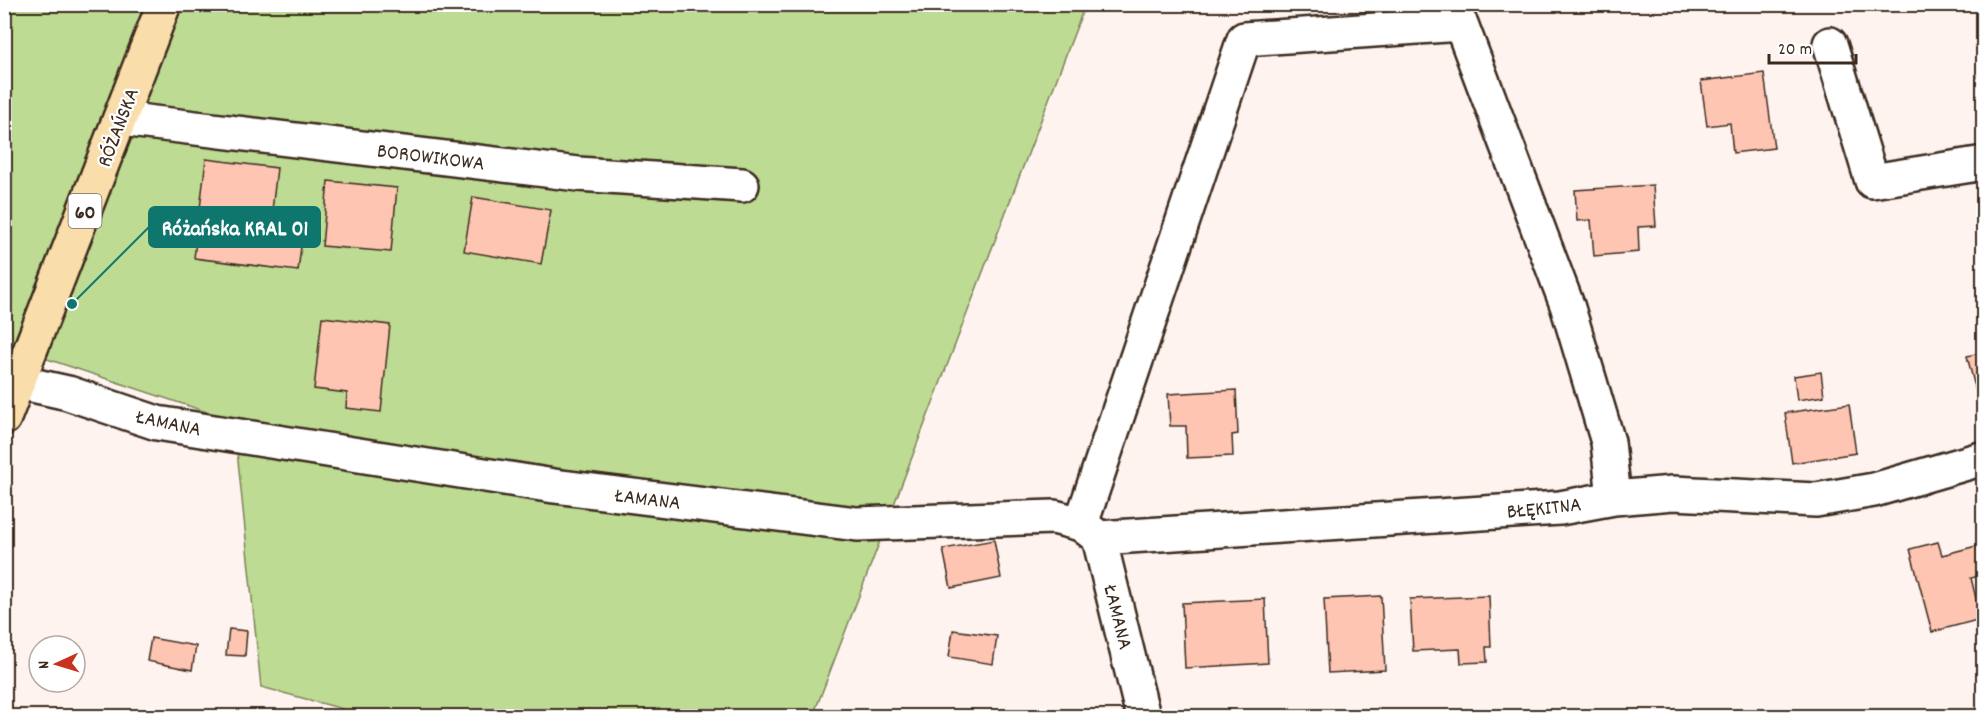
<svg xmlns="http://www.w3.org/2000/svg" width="1988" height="721" viewBox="0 0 1988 721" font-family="Dekko,sans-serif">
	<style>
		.green { fill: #bddb93; stroke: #7c8258; stroke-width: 1.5 }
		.building { fill: #fec5b2; stroke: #3b2a1e; stroke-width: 1.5 }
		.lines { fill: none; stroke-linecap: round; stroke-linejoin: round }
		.minor-casing { stroke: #3b2a1e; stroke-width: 38 }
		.major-casing { stroke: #3b2a1e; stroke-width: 38 }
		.minor { stroke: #fff; stroke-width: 33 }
		.major { stroke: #f9deab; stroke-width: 33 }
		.labels { text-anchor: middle; stroke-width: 4.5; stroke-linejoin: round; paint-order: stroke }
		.shield { fill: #fff; stroke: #766a62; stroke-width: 1.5 }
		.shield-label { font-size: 20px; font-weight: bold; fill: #3b2a1e }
		.street-label { font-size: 21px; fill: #3b2a1e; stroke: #fff }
		.leader { fill: none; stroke: #0f766e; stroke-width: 2 }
		.callout-dot { fill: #0f766e; stroke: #fff; stroke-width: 2 }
		.callout { fill: #0f766e; stroke: #0f766e; stroke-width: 2 }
		.callout-label { font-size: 22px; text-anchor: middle; font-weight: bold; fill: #fff }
	</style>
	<rect width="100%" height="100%" fill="#fff3f0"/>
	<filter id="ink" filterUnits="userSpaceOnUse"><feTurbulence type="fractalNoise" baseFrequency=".0167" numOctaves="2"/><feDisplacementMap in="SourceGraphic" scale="12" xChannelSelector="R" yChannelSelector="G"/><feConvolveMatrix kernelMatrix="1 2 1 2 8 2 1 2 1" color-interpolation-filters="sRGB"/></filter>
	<g filter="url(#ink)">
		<path class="green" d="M5,5H1085L813,716H369L261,687L234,421L5,345Z"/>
		<path class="building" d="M1764,73L1774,148L1733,153L1730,123L1707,126L1701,81Z
			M206,159L277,168L272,211L305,215L298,271L194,258Z
			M328,181L397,188L391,252L322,246Z
			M1653,185L1656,226L1638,227L1639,252L1594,256L1591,220L1577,221L1575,190Z
			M473,197L551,210L541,264L464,251Z
			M322,317L390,325L381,412L346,408L347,393L314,389Z
			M1984,352V407H1980L1967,356Z
			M1821,372L1824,396L1797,400L1794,376Z
			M1236,390L1238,434L1232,435L1233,456L1187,458L1186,426H1170L1168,394Z
			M1849,404L1856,453L1792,463L1785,413Z
			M994,540L1001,578L951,588L943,549Z
			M1938,542L1942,555L1980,545L1984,575L1971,578L1981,619L1932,632L1910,549Z
			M1381,596L1385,670L1328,673L1324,599Z
			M1489,596L1491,647H1486L1487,662L1461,663L1460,649L1413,651L1410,599Z
			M1265,599L1268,663L1185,668L1182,603Z
			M229,629L247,631L245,656L226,655Z
			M953,630L997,636L993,664L949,657Z
			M151,638L196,646L192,670L147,661Z
			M119,713L137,716H118Z"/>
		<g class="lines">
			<defs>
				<path id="minor" d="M1830,44L1872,181L1984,163
					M121,119L578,174L742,185
					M18,382L68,393L157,423L554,486L857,524L1054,517L1081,524L1099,538L1143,716
					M1081,524L1244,39L1461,24L1567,305L1608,442L1614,498
					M1099,538L1560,508L1614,498L1673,493L1816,500L1874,490L1984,458"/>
				<path id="major" d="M4,418L164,4"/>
			</defs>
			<use href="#minor" class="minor-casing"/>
			<use href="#major" class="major-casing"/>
			<use href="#minor" class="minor"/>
			<use href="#major" class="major"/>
		</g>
	</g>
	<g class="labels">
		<rect class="shield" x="68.5" y="194" width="33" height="34" rx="4.5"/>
		<g class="shield-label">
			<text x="85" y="218">60</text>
		</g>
		<g class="street-label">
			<text transform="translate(117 127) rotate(-69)" y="7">RÓŻAŃSKA</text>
			<text transform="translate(431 156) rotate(7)" y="7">BOROWIKOWA</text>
			<text transform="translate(169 422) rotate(12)" y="7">ŁAMANA</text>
			<text transform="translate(648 498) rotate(7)" y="7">ŁAMANA</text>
			<text transform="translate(1544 507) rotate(-6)" y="7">BŁĘKITNA</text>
			<text transform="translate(1119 617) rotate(76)" y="7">ŁAMANA</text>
		</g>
	</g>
	<path class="leader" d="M72 304L149 227"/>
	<circle class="callout-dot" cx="72" cy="304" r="6"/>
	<rect class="callout" x="149" y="207" width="171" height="40" rx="6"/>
	<g class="callout-label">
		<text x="235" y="235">Różańska KRAL 01</text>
	</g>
	<rect width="1988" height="721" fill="none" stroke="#fff" stroke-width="24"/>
	<rect x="12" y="12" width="1964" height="697" fill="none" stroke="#3b2a1e" stroke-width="2" filter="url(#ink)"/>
	<g transform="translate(57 664) rotate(266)"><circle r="28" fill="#ffffff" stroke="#b1aaa5" stroke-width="1.5"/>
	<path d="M0-4.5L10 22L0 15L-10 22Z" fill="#c8321e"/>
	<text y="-9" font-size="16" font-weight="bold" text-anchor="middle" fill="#3b2a1e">N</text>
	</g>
	<path d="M1769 54v9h87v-9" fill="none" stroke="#3b2a1e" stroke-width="3"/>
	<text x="1778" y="54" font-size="18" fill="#3b2a1e" stroke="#ffffff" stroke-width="4.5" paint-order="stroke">20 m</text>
</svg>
